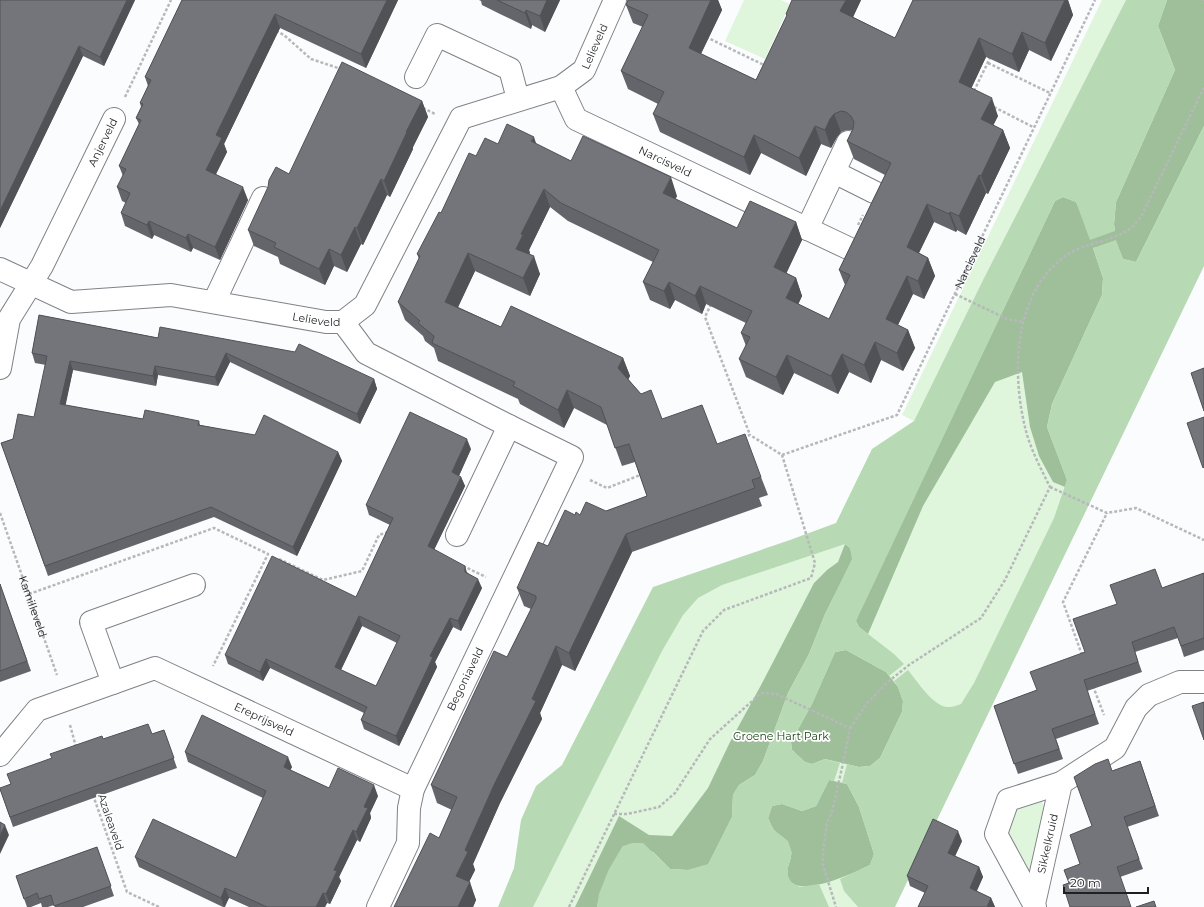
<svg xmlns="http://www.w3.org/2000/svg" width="1204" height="907" viewBox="0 0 1204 907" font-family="Montserrat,sans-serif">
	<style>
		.green { fill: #dff6dd }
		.forest { fill: #9ebf9a }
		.water { fill: #b7d9b3 }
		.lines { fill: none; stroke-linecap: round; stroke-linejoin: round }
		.minor-casing { stroke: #808288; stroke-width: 24 }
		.path { stroke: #b6b8ba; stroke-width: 2.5; stroke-dasharray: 3 2; stroke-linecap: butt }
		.minor { stroke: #fff; stroke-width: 22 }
		.wall { fill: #63656a; fill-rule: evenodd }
		.shaded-wall { fill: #505256 }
		.building { fill: #73757b; stroke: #505256; fill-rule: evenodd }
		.labels { text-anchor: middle; stroke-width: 3.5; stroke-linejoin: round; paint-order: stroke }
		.street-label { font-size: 11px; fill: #1f2023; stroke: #fff }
		.park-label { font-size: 11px; fill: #1b4817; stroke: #fff }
	</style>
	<rect width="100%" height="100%" fill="#fafcfe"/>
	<path class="green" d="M744,0H781L790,4L765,59L725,41Z
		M1102,0H1126L983,280L914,421L902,415Z
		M1140,0H1204V234L886,907H511L663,594L882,518Z
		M1041,801L1047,810L1037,867L1029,870L1019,866L1006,833L1017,805Z"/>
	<path class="forest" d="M1167,0H1204V126L1136,262L1123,259L1117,244L1093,248L1103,278L1102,295L1052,404L1047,427L1067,480L1065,487L1053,482L1039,456L1030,427L1022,372L995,382L923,506L868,634L859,627L856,621L857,617L1055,201L1063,197L1076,202L1082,214L1115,231L1114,224L1116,202L1175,70L1158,26Z
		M845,544L850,548L853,559L825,614L809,654L788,693L763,761L755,775L739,785L733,795L732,817L708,865L688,870L670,869L653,852L623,846C611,866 601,885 597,907H575L619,816L649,835L672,836L708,788L730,742L760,687L814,583L827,570L838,562Z
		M846,650L886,672L898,687L903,701L902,712L880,758L870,766L859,767L825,759L812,764L805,762L792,750L791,742L812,704L835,652Z
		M829,780L847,784L859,807L874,854L870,865C856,872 795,901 788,877C785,868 792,861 791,853C791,850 789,846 788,844C786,838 779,835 775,831C772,828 770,822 768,818L772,806L782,804L802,811L816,806Z"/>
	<path class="water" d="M1126,0H1167L1158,26L1175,70L1116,202L1114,224L1115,231L1090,240L1076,202L1063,197L1055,201L856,621L859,627L894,654L904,664L889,676L886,672L846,650L835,652L812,704L791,742L792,750L805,762L812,764L825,759L840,763L834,781L829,780L816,806L802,811L782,804L772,806L768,818L774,830L788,841L792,853L788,867V876L791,882L800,887L819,884L829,907H597L599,894L609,869L623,846L632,843H643L670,869L688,870L708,864L732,817L733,795L739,785L755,775L763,761L788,693L809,654L825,614L852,559L850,548L845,544L722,585L698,598L683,615L662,651L533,907H498L514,868L521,820L536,786L562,765L653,587L790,540L836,523L872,449L914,421L983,280Z
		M1204,126V266L895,907H858L844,891L840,879L870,865L874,854L859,807L847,784L842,783L847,764L859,767L870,766L880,758L902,712L903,701L898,687L894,681L908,670C917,681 934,708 949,707C953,707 957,705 961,704L974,683L1054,518L1067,480L1047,427L1052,404L1102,295L1103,278L1093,248L1116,240L1123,259L1136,262Z"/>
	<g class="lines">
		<defs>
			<g id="minor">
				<path d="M416,77L437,35L510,69L518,99"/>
				<path id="s3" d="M561,87L576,119L848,248"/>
				<path d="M834,172L874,192"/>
				<path d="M807,229L848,142"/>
				<path id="s4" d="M0,269L71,302L171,295L326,322H343L365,305L461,118L561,87L584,70L615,0"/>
				<path d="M214,302L263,198"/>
				<path d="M343,322L366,353L509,426L572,457L413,789L409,808L408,843L378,907"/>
				<path id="s5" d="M0,368L9,319L42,266L114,119"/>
				<path d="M457,535L509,426"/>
				<path d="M113,683L91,622L194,585"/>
				<path id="s6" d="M0,755L37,710L155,668L413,789"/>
				<path d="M1034,904L996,834L1008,800L1061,783"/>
				<path id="s7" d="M1035,907L1034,904L1061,783L1115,748L1136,708L1149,695L1180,682H1204"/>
			</g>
		</defs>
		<use href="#minor" class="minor-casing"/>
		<g class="path">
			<path d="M1204,0V1"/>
			<path d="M276,31L284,35L311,59L341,69"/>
			<path d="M706,37L766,66"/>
			<path d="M988,63L1050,93"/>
			<path d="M974,91L991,56"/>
			<path d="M125,97L171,0"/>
			<path d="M994,107L1033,127"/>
			<path d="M423,108L435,114"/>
			<path d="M858,225L863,215"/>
			<path d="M955,294L1007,319L1023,322"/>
			<path d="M711,304L705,317L750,435"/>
			<path d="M743,437L750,435L782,455"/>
			<path id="s1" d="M782,455L897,415L1095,0"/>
			<path d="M590,480L607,488L643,474"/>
			<path d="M1050,487L1107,513L1136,508L1204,540"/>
			<path id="s2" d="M0,513L57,675"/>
			<path d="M279,559L323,580L362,571L379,535L388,532"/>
			<path d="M463,566L486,577"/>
			<path d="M29,594L214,528L268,554L213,666"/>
			<path d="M1082,655L1063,602L1107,513"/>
			<path d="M1093,686L1104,715"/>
			<path d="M70,725L76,747"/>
			<path d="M850,728L868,702L889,681L909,665L981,618L1005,580L1050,487C1041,469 1031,450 1026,431C1011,374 1013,291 1067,255C1086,242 1112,242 1131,228C1135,225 1138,220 1141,217L1204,87"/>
			<path d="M93,795L127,892L159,907"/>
			<path d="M614,814H627L659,807L675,793L710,739L761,693L776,694L850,728L844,759L832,812L827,823L823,852V865L836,907"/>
			<path d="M569,907L703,631L724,610L811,578L815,563L782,455"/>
		</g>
		<use href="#minor" class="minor"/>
	</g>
	<path class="wall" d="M0,0H135L104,66L83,56L0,228Z
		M182,0H398L366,68L280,28L224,144L227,152L216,174L248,200L220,260L193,248L191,252L154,235L152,239L125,226L121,213L126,203L122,201L117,187L123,176L119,166L139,124L136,118L141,107L140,103L148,86L145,77Z
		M479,0H560L545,32L532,25L531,29L500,14L482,5L481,1Z
		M628,0H718L722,10L701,54L756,80L787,17L786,14L861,0L853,17L895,38L913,0H1068L1073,15L1051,61L1029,50L1019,72L986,57L971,88L998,116L993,125L1003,130L1010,148L988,194L986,193L966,235L957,230L956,232L934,222L919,253L928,258L935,276L924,299L913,294L898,325L908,330L915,348L903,371L881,360L871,383L849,372L838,394L794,373L783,395L746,377L739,359L746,346L741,333L746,323L706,304L702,314L675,300L670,309L650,300L643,282L653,262L568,221L550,207L529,250L530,253L529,254L540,274L530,296L475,271L458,307L501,327L623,358L630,376L628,379L662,419L717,444L761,477L768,495L759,498L762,506L632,552L575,671L562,665L540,713L542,719L500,803L473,864L475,870L469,882L476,900L473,907H394L439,838L452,810L437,803L431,785L507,657L531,609L524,606L517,588L548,546L575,515H580L606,511L647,496L635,462L622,466L607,425L574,408L564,428L520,404L518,399L438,361L434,348L425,341L423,336L405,320L398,302L419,259L417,254L441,213L476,156L498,144H536L571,161L677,196L675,199L737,228L796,222L802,240L786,273L796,278L802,296L798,304L829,319L845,285L839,270L885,175L854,159L847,141L852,130H847L841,132L837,137L831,148L821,144L806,176L761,153L750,175L660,132L653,114L658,104L628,89L621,71L643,27L633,23L626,5Z
		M422,101L428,117L413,147V149L390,197L387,195L363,245L361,244L347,272L334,266L325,285L280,264L278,257L254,246L248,230L289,174Z
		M39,315L374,379L377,389L360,424L230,362L218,386L158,375L156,386L73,370L65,405L143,419L199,421L200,425L338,452L342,461L297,556L214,517L48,576L1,443L13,439L34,417L46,365L35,363L32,353Z
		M471,449L459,476L461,477L465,486L434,550L468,573L482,588L461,631L453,627L435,662L437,667L399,746L364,729L361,720L364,713L270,668L263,681L228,664L225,655L356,597L390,525L369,515L366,505ZM362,626L397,643L376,686L341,670Z
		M1204,573V650L1184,657L1178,638L1135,652L1142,672L1087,691L1099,724L1056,739L1063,759L1018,774L994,706L1037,690L1085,652L1162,588Z
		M0,584L31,671L0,682Z
		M164,730L177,768L13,827L0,789L103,739L152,734Z
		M185,752L292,767L290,770L329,788L378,796L370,813L371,818L360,842L357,840L339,877L341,881L330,904L327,903L325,907H249L229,898L225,907H223L139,867L135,857L236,858L263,798L188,762Z
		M1140,761L1159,816L1127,827L1143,869L1120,877L1069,883L1080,864L1092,826L1112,771Z
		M962,841L955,856L979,867L983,877L977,891L991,898L995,907H918L925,893L910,886L907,876Z
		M97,847L114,896L83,907H55L54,905L48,907H42L41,903L31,907H27L16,876Z"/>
	<path class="shaded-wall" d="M127,0H135L104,66L100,57Z
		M387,0H398L366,68L361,54Z
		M547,0H560L545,32L540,16Z
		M711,0H718L722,10L695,66L689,48Z
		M846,0H861L847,30L840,11Z
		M1065,0H1068L1073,15L1051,61L1045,43Z
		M526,10L532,25L531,29L525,13Z
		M275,14L280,28L224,144L227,152L211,184L206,170L216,135Z
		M1022,32L1029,50L1019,72L1012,54Z
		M979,38L986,57L966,100L959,82Z
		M79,46L83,56L0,228V211Z
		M992,98L998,116L987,138L981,119Z
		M422,101L428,117L413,147V149L390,197L384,181L406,132Z
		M834,114L841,132L837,137L831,148L825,130L830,119Z
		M815,126L821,144L806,176L799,158Z
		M1003,130L1010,148L988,194L981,176Z
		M754,135L761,153L750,175L744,157Z
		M534,137L540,155L531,141Z
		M979,175L986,193L966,235L959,216Z
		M671,177L677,196L670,211L663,193Z
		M381,179L387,195L363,245L357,228Z
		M243,187L248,200L220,260L215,247Z
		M544,189L550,207L529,250L530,253L522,267L516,249L521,234Z
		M927,204L934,222L913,265L907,247Z
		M950,212L957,230L956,232L949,214Z
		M149,221L154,235L152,239L147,225Z
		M796,222L802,240L781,285L774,267Z
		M355,227L361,244L347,272L341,255Z
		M188,234L193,248L191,252L186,238Z
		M329,249L334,266L325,285L319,269Z
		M468,253L475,271L452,320L445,302Z
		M534,256L540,274L530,296L523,278Z
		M928,258L935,276L924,299L918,281Z
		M907,276L913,294L892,337L886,319Z
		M796,278L802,296L793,316L786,298Z
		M669,282L675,300L670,309L664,291Z
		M700,286L706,304L702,314L695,296Z
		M908,330L915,348L903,371L897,353Z
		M875,342L881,360L871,383L864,365Z
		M226,353L230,362L218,386L215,377Z
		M842,354L849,372L838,394L831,376Z
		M787,355L794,373L783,395L776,377Z
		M623,358L630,376L625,386L618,368Z
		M70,361L73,370L64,413L60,404Z
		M155,366L158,375L156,386L153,376Z
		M374,379L377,389L360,424L357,414Z
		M567,390L574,408L564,428L558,410Z
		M467,439L471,449L456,482L452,472Z
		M338,452L342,461L297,556L293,547Z
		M461,477L465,486L431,556L428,546Z
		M626,534L632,552L575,671L569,653Z
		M465,566L468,576L465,572Z
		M478,579L482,588L461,631L458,621Z
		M359,616L362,626L338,676L335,667Z
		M450,618L453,627L435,662L437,667L399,746L396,736L430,656Z
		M556,646L562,665L540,713L542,719L500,803L473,864L475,870L463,894L456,876L465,850L532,699Z
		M266,659L270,668L263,681L260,672Z
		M288,757L292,767L287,777L284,767Z
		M374,785L378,796L370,813L371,818L360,842L356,832L364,807Z
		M5,825L9,835L0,854V836Z
		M353,830L357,840L339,877L341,881L330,904L326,894L334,870Z
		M958,831L962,841L952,863L948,853Z
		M979,867L983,877L973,898L970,888Z
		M470,882L476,900L473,907H458Z
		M225,888L229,898L224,907L221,898Z
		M323,893L327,903L325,907H316Z
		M991,898L995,907H987Z"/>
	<path class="building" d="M0,0H127L100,57L79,46L0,211Z
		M182,0H387L361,54L275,14L216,135L222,138L206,170L243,187L215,247L188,234L186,238L149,221L147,225L121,213L130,193L117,187L126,169L119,166L141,120L136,118L143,104L140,103L151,80L145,77Z
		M497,0H547L540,16L526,10L525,13Z
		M628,0H711L689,48L756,80L787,15L786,14L792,0H846L840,11L895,38L913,0H1065L1045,43L1022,32L1012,54L979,38L959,82L992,98L981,119L1003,130L981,176L979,175L959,216L950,212L949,214L927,204L907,247L928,258L918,281L907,276L886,319L908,330L897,353L875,342L864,365L842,354L831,376L787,355L776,377L739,359L750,337L741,333L752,311L700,286L695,296L669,282L664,291L643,282L659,250L561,203L544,189L521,234L523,235L516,249L534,256L523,278L468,253L445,302L501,327L511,306L623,358L618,368L641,394L651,390L662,419L702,405L717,444L745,434L761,477L752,480L755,488L626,534L569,653L556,646L532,699L536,701L494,785L465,850L468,852L456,876L470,882L458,907H394L430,833L439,838L457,797L431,785L494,651L507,657L536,599V596L517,588L538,542L548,546L565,510L575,515L576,512L580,515L586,502L606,511L647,496L629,444L615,448L601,407L567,390L558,410L513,386L515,382L432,343L434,336L418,323L420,321L398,302L420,256L417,254L439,212L441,213L469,153L476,156L485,138L498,144L507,124L534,137L531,141L571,161L583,136L671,177L663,193L737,228L750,201L796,222L774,267L796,278L786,298L829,319L850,275L839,270L891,163L847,141L853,129L854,122L851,116L846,112L841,111L834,114L830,119L825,130L815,126L799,158L754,135L744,157L653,114L664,92L621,71L648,15L626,5Z
		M342,62L422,101L406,132H407L384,181L381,179L357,228L355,227L341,255L329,249L319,269L274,247L276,243L248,230L268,187L269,180L276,167L289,174Z
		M39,315L158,338L160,327L295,352L299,344L374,379L357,414L226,353L215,377L155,366L153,376L70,361L60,404L143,419L145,410L199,421L198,425L255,435L264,415L338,452L293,547L211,507L45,566L1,443L13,439L18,414L34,417L47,356L32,353Z
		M1204,368V411L1191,373Z
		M410,412L467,439L452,472L461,477L428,546L465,566V572L478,579L458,621L450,618L430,656L433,657L396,736L361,720L367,707L266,659L260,672L225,655L272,556L356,597L393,518L366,505ZM359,616L400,636L376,686L335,667Z
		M1204,417V467L1203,468L1187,423Z
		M1155,569L1162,588L1204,573V638L1181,646L1174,627L1132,642L1138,662L1084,680L1095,714L1052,729L1059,749L1014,764L994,706L1037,690L1030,672L1085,652L1073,619L1117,604L1110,585Z
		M0,584L27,661L0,671Z
		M1204,702V740L1192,706Z
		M202,715L288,757L284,767L329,788L338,768L374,785L364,807L368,808L356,832L353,830L334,870L337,871L326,894L323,893L316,907H267L225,888L221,898L135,857L153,819L236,858L266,791L185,752Z
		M148,724L152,734L164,730L174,758L10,817L0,789V788L11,784L7,774L52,758L50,754L102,736L103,739Z
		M1108,759L1112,771L1140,761L1155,806L1124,817L1139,859L1117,867L1131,907H1070L1063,885L1069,883L1064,870L1080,864L1070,835L1092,826L1074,777L1095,764Z
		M933,819L958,831L948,853L979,867L970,888L991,898L987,907H918L928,886L907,876Z
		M0,822L5,825L0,836Z
		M97,847L111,886L54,906L51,895L39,899L37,893L24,899L16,876Z
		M1154,901L1156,907H1136Z"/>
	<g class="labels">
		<g class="street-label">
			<text dy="4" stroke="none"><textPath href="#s4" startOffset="750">Lelieveld</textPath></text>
			<text dy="4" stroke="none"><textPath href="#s5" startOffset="250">Anjerveld</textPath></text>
			<text dy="4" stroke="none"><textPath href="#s3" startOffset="134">Narcisveld</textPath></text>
			<text dy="4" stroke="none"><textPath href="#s1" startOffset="291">Narcisveld</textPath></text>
			<text dy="4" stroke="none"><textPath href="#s4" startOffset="326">Lelieveld</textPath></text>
			<text dy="4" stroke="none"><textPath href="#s2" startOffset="99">Kamilleveld</textPath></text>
			<text transform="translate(465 679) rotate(-64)" y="4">Begoniaveld</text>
			<text dy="4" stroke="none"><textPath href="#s6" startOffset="304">Ereprijsveld</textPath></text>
			<text transform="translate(111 822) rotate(71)" y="4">Azaleaveld</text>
			<text dy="4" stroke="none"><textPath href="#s7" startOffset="65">Sikkelkruid</textPath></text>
		</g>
		<g class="park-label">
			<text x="781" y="740">Groene Hart Park</text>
		</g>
	</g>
	<path d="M1064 887v6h84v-6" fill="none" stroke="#1f2023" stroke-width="2"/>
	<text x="1070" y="887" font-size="12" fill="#1f2023" stroke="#ffffff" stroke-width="3" paint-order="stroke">20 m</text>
</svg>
